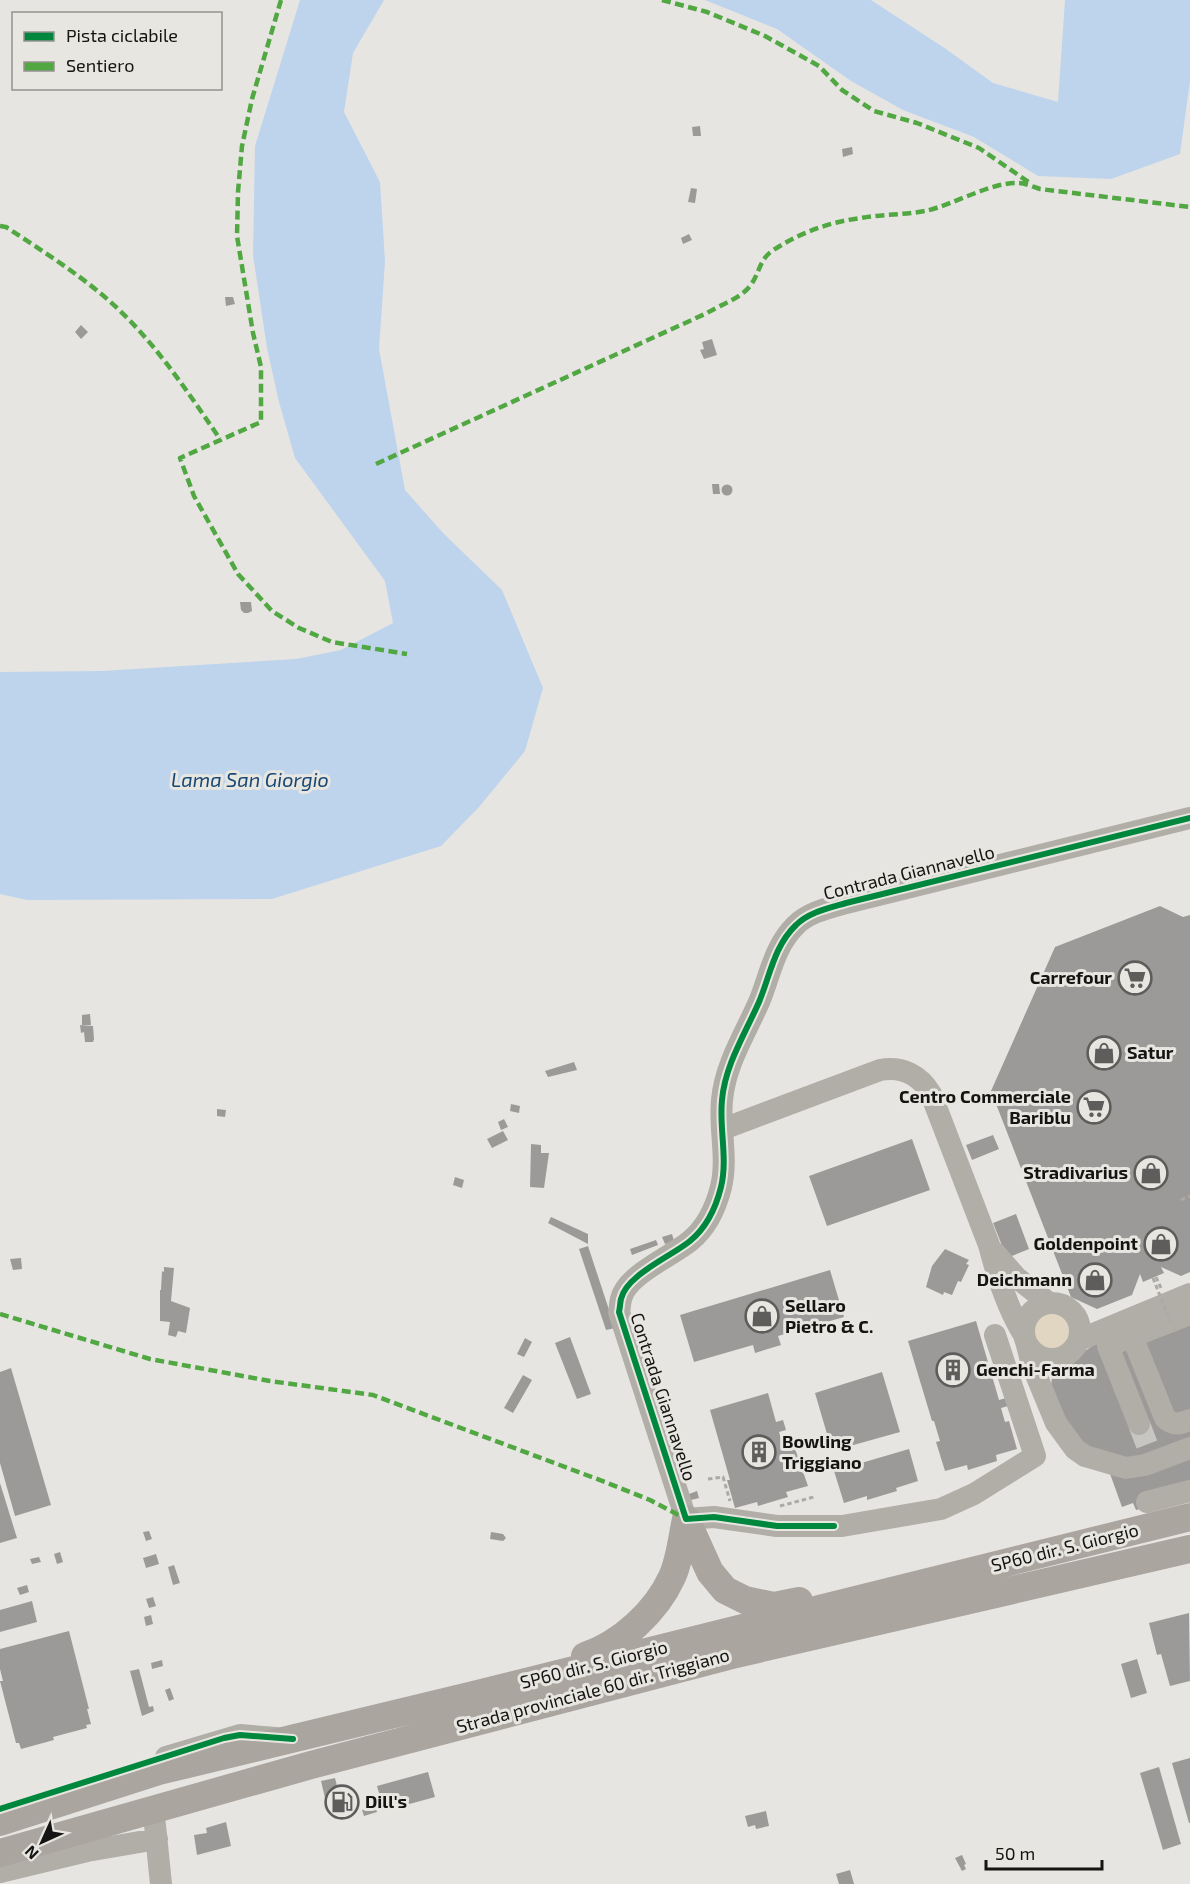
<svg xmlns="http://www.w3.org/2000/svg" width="1190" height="1884" viewBox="0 0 1190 1884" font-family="'Exo 2',sans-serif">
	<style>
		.green { fill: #e1d6c2 }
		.water { fill: #bdd4ec }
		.building { fill: #9c9a98 }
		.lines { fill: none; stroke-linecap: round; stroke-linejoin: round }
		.minor-tunnel { stroke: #c8c6c3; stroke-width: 22; stroke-dasharray: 22 11; stroke-linecap: butt }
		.path { stroke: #aca9a6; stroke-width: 3; stroke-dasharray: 4.5 3; stroke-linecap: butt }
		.minor { stroke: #b1ada7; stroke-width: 22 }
		.major { stroke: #aaa59e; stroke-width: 28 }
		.path-bridge { stroke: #aca9a6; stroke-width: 3; stroke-dasharray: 4.5 3; stroke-linecap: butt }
		.quiet { stroke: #51a842; stroke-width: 4.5; stroke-dasharray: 9 4.5; stroke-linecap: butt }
		.cycleway-casing { stroke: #e8e6e1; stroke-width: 10 }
		.cycleway { stroke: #00873e; stroke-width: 6 }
		.labels { text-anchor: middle; stroke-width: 6; stroke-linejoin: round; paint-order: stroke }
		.street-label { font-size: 18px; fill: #151412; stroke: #e8e6e1 }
		.poi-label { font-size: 18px; font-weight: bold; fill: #151412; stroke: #e8e6e1; text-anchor: end }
		.water-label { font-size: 20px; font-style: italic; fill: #174774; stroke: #e8e6e1 }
	</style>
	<rect width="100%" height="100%" fill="#e7e5e2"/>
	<path class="green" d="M1032 1332a20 20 0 1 1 40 0a20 20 0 1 1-40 0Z"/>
	<path class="water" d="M300,0H384L353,53L344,112L380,182L385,261L379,349L405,490L443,533L502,590L543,688L525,751L479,807L441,846L272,899L27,900L0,894V672L102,671L296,659L341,650L393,623L385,581L295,458L279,402L267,348L253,255L255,146Z
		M705,0H871L946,49L993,83L1058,102L1065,0H1190V81L1180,154L1111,179L1038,176L974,137L903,110L851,81L777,29Z"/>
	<path class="building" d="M700,126L701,136H693L692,127Z
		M852,147L853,154L843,157L842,149Z
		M691,188L697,189L695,203L688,202Z
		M689,234L692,240L683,244L681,238Z
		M225,297H233L235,304L226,306Z
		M81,325L88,332L81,339L75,332Z
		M712,339L717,355L704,359L700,350L704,349L702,342Z
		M712,484H719L720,494H713Z
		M721.5 490a5.5 5.5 0 1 1 11 0a5.5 5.5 0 1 1-11 0Z
		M240,602H251L252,611L248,613H244L241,610Z
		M1160,906L1183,917L1190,915V1272L1181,1276L1161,1267L1164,1273L1143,1282L1140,1274L1132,1295L1097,1309L1071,1297L991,1091L1055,947Z
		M90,1014L91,1025H82V1015Z
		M80,1025L93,1026L94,1039L93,1042H85L84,1032L81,1033Z
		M574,1062L577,1070L548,1077L545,1071Z
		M511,1104L520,1106L519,1113L510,1111Z
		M217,1109L226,1110L225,1117L217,1116Z
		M504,1119L508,1127L501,1130L498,1122Z
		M503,1131L508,1140L492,1148L487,1139Z
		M993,1135L999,1149L972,1160L966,1145Z
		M912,1139L930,1190L827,1226L809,1176Z
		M531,1144L541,1145V1153H549L544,1188L530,1187Z
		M455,1177L464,1180L462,1188L453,1185Z
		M1016,1214L1029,1249L1007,1258L993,1223Z
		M551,1217L588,1234V1244L548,1223Z
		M672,1234L674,1241L665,1244L662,1237Z
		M656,1240L658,1245L632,1255L630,1249Z
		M588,1246L615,1328L606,1330L579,1249Z
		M945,1249L969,1260L966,1264L969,1265L961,1282L958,1281L952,1295L944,1292L943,1295L926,1287L932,1266Z
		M21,1258L22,1269L13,1270L10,1259Z
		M164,1267L174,1268L171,1301L190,1308L186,1333L178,1331L176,1337L168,1335L170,1322L160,1321V1290H161L162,1271L164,1272Z
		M830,1270L844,1317L778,1336L781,1345L755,1353L753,1345L694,1362L680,1315Z
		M1190,1302V1496L1136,1510L1133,1503L1122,1507L1109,1471L1085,1461L1051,1387L1053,1366L1066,1364L1098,1342Z
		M976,1321L999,1400L1006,1398L1008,1406L1001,1408L1005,1422L1009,1421L1017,1449L996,1455L997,1461L968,1470L967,1465L945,1471L936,1442L940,1441L934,1421H932L908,1341Z
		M570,1337L591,1394L577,1399L555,1343Z
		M525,1338L532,1342L524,1357L517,1354Z
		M11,1368L51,1505L15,1516L0,1463V1372Z
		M882,1372L900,1432L832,1451L815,1393Z
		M523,1375L532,1380L513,1413L504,1408Z
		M768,1393L776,1422L783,1420L786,1430L779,1432L783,1446L793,1443L808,1486L786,1492L788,1497L758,1506L757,1502L735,1508L727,1480H730L710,1410Z
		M909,1449L918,1481L896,1488L897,1491L867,1500V1496L844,1503L834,1471Z
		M0,1483L17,1538L0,1543Z
		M697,1491L699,1498L691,1500L689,1494Z
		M149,1531L152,1539L146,1541L143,1532Z
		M491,1532L503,1534L506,1538L503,1541L490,1539Z
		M60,1552L63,1562L57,1564L54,1554Z
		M156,1554L159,1564L146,1568L143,1558Z
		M39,1557L41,1562L32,1564L30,1559Z
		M174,1565L180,1583L173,1585L168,1567Z
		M27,1585L29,1592L20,1595L17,1588Z
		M153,1597L156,1606L149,1608L146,1599Z
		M32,1601L37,1622L0,1632V1610Z
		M1189,1613L1190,1681L1170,1686L1161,1654L1157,1655L1149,1623Z
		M151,1615L153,1624L146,1626L144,1617Z
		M69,1631L89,1709H87L91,1724L86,1725L87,1728L53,1737L54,1740L21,1749L19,1743H16L0,1681H3L0,1669V1649Z
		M1137,1659L1147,1693L1131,1698L1121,1664Z
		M162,1660L163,1666L152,1669L151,1663Z
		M139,1669L149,1707L153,1706L154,1711L142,1716L130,1671Z
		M170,1688L174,1699L169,1701L165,1690Z
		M1190,1758V1823H1189L1172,1763Z
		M1159,1767L1181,1844L1163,1850L1140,1773Z
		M428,1772L435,1797L384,1811L377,1786Z
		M335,1778L339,1794L325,1798L321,1781Z
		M376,1807L377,1812L364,1816L362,1810Z
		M766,1811L769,1826L756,1829L755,1825L748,1827L745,1816Z
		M226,1822L231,1846L197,1855L194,1835L207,1833L206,1828Z
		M962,1855L966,1864L964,1865L966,1869L962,1871L955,1858Z
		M850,1870L854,1884H839L836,1874Z"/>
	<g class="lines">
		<path class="minor-tunnel" d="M1139,1424L1149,1450"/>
		<path class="path" d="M1181,1200L1190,1196
			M1156,1277L1161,1288
			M708,1479L723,1477L730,1501
			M780,1506L814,1497"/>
		<path class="minor" d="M723,1129L880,1070C902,1066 920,1075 931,1094L989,1245C997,1276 1007,1308 1024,1335
			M995,1253L1017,1278L1049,1303
			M1024 1331a28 28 0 1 1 56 0a28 28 0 1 1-56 0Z
			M995,1335L1035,1456L974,1494L941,1509L842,1526H777L714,1517L686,1519L619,1312C620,1308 620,1303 621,1299C626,1275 672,1256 690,1241C706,1228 716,1207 721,1187C728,1158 719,1129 722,1100C725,1065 745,1034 759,1002C770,976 774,946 796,925C809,912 829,908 846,903L1190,818
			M1132,1336L1165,1418C1174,1426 1179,1424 1190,1420
			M1079,1340L1190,1294
			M1027,1345L1032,1365L1056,1423L1075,1449L1085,1456L1126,1468L1145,1465L1190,1448
			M1139,1424L1108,1346L1190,1314
			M1147,1502L1190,1491
			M166,1757L240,1735L276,1738
			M155,1825L161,1884
			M0,1872L87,1851L157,1839"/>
		<path class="major" d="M686,1519L710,1572L725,1590L745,1600L774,1606L799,1601
			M585,1656C621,1644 656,1612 672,1577C680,1560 682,1537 686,1519
			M0,1822L159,1771L473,1695L1190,1517
			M0,1853L311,1765L736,1654L1190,1549"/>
		<path class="path-bridge" d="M1153,1278L1170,1321"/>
		<path class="quiet" d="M281,0L252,99L242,146L238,192L237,236L253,333L261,367V422L180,458L194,496L238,574L272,611L299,628L332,642L407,654
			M662,0L707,12L765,36L819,66L842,90L874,111L917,123L979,148L1030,183
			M0,226L6,227C38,248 71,269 100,293C149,333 185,388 220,439
			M376,464L707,313C720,305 741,298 750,286C759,275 759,260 772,251C799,233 829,222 861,218C883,214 904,215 925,211C953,205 991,182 1018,183C1025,183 1033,187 1040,189L1190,207
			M0,1314L150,1359L270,1381L373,1395L605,1482L650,1500L686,1519"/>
		<defs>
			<path id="cycleway" d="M834,1526H777L714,1517L686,1519L619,1312C620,1308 620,1303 621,1299C626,1275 672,1256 690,1241C706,1228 716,1207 721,1187C728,1158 719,1129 722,1100C725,1065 745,1034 759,1002C770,976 774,946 796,925C809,912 829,908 846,903L1190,818
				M0,1809L224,1738L240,1735L293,1739"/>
		</defs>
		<use href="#cycleway" class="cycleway-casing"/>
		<use href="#cycleway" class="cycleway"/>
	</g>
	<defs>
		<symbol id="supermarket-ring" viewBox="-11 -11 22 22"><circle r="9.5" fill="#e8e6e1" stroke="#5e5d5b" stroke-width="1.5"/><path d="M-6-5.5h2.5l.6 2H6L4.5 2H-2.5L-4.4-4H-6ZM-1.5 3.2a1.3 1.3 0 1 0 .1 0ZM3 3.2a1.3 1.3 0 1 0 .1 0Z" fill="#5e5d5b"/></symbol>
		<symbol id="shop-ring" viewBox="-11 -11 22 22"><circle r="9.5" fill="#e8e6e1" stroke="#5e5d5b" stroke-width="1.5"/><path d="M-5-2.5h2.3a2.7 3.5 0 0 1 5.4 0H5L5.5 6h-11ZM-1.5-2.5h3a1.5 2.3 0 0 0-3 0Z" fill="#5e5d5b"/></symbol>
		<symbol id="building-ring" viewBox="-11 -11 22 22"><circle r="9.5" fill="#e8e6e1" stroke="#5e5d5b" stroke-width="1.5"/><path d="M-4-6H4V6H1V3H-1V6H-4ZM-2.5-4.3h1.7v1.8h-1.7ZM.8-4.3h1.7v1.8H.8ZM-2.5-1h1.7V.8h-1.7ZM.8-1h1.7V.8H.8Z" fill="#5e5d5b"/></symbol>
		<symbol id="fuel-ring" viewBox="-11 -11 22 22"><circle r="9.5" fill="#e8e6e1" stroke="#5e5d5b" stroke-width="1.5"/><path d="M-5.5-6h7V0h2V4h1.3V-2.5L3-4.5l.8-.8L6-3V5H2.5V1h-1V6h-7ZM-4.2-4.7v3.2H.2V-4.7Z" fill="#5e5d5b"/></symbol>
	</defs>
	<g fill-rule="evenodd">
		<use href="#supermarket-ring" x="1116" y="959" width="38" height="38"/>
		<use href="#shop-ring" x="1085" y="1034" width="38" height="38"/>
		<use href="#supermarket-ring" x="1075" y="1088" width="38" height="38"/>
		<use href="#shop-ring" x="1132" y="1154" width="38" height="38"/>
		<use href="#shop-ring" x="1142" y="1225" width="38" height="38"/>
		<use href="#shop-ring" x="1076" y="1261" width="38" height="38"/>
		<use href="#shop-ring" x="743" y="1297" width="38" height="38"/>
		<use href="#building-ring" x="934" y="1351" width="38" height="38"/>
		<use href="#building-ring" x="740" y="1433" width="38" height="38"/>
		<use href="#fuel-ring" x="323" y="1783" width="38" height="38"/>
	</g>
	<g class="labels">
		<g class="street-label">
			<text transform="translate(909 873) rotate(-14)" y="6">Contrada Giannavello</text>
			<text transform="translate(663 1397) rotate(72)" y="6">Contrada Giannavello</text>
			<text transform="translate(1065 1548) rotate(-14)" y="6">SP60 dir. S. Giorgio</text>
			<text transform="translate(594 1665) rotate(-14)" y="6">SP60 dir. S. Giorgio</text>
			<text transform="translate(593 1691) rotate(-15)" y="6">Strada provinciale 60 dir. Triggiano</text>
		</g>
		<g class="poi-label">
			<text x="1112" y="984">Carrefour</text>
			<text x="1127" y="1059" text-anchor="start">Satur</text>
			<text x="1071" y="1103">Centro Commerciale<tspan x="1071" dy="21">Bariblu</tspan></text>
			<text x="1128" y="1179">Stradivarius</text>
			<text x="1138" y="1250">Goldenpoint</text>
			<text x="1072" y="1286">Deichmann</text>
			<text x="785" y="1312" text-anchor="start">Sellaro<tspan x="785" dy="21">Pietro &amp; C.</tspan></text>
			<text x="976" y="1376" text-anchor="start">Genchi-Farma</text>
			<text x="782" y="1448" text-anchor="start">Bowling<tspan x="782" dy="21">Triggiano</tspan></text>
			<text x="365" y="1808" text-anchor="start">Dill's</text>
		</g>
		<g class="water-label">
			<text x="250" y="787">Lama San Giorgio</text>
		</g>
	</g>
	<rect x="12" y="12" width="210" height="78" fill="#e8e6e1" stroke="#94928e" stroke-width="1.5"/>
	<rect x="24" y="32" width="30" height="9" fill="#00873e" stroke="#94928e" stroke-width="1.5"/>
	<text x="66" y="42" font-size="18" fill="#151412">Pista ciclabile</text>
	<rect x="24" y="62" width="30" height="9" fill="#51a842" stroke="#94928e" stroke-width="1.5"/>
	<text x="66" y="72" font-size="18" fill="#151412">Sentiero</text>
	<g transform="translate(42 1842) rotate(225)" stroke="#e8e6e1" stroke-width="4.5" paint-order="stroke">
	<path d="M0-4.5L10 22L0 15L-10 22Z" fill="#151412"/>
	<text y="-9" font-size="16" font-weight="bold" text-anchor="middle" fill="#151412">N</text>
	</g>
	<path d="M986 1860v9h116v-9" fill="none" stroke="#151412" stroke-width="3"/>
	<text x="995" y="1860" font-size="18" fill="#151412" stroke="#e8e6e1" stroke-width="4.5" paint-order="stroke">50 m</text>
</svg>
